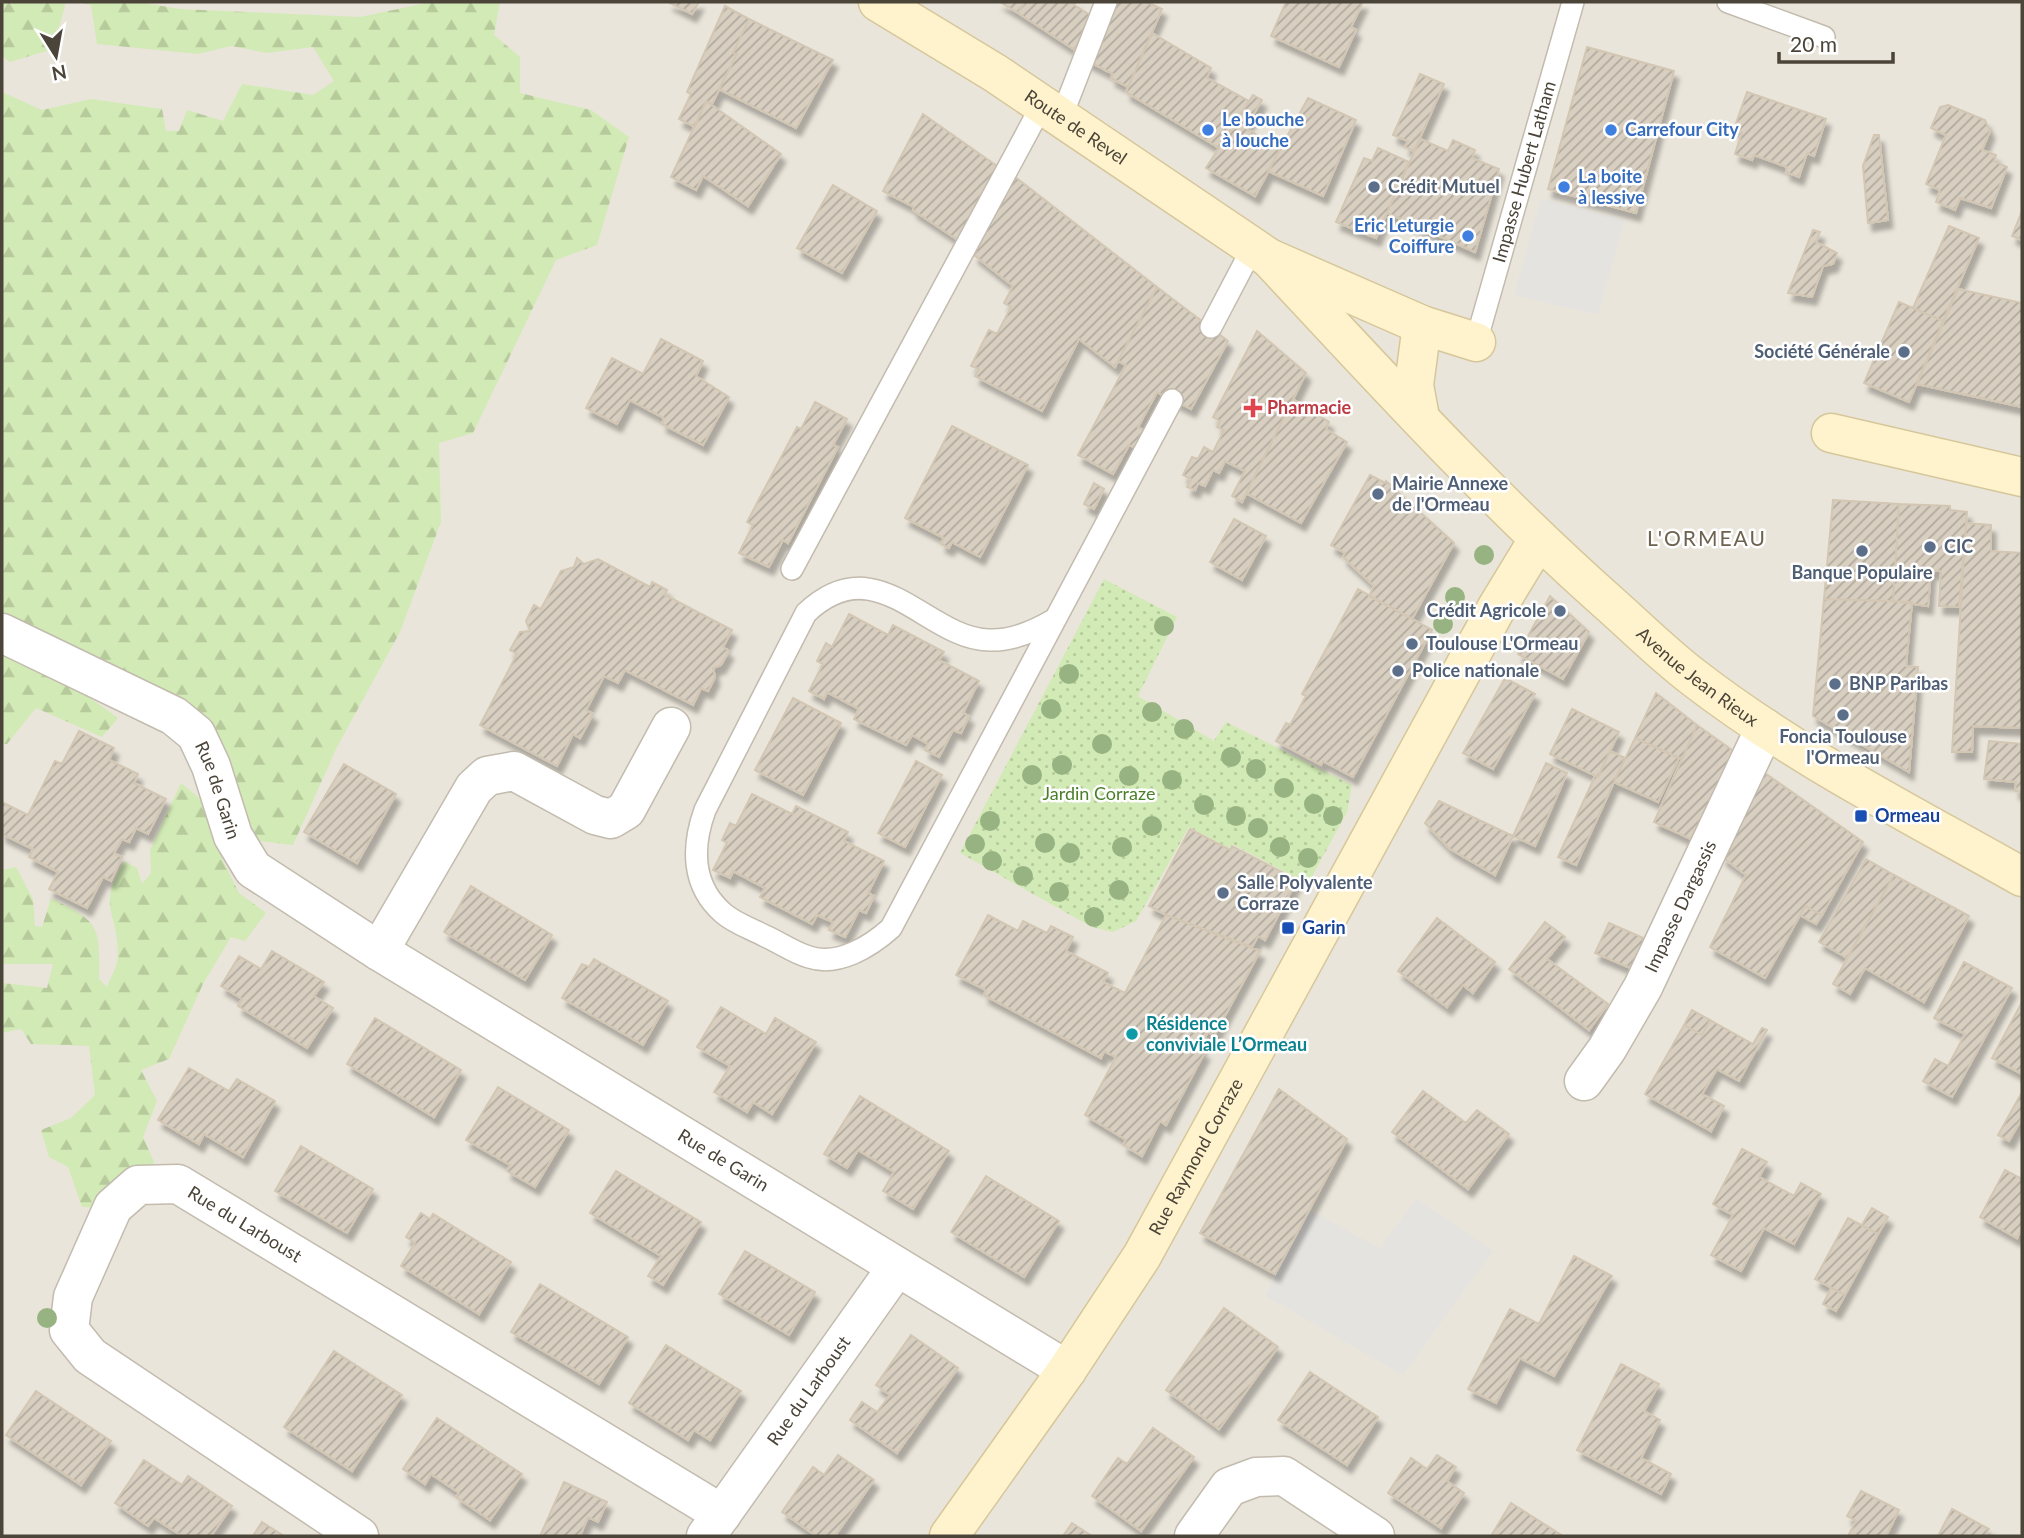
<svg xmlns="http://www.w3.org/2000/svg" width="2024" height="1538" viewBox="0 0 2024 1538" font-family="Lato,sans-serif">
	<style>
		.residential { fill: #eae5da }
		.forest { fill: url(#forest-firs) }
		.park { fill: url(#park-dots) }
		.parking { fill: #e5e3e0 }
		.building { fill: url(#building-hatch); stroke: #d3c7b4; stroke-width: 2; filter: url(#shadow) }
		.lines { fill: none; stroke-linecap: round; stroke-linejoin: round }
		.lane-casing { stroke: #c2bbae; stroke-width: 24 }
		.street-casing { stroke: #c2bbae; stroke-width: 41 }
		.secondary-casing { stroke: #d6c79b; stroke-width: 41 }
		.lane { stroke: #fff; stroke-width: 21 }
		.street { stroke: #fff; stroke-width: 38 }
		.secondary { stroke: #fff3cd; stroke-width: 38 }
		.tree { fill: #97b381 }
		.shop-dot { fill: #3f7fe0; stroke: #fff; stroke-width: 2.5 }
		.service-dot { fill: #5c6f8a; stroke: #fff; stroke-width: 2.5 }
		.health-dot { fill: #e0444e; stroke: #fff; stroke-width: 2.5 }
		.transit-dot { fill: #1a4fb4; stroke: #fff; stroke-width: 2.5 }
		.culture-dot { fill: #0f9aa8; stroke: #fff; stroke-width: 2.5 }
		.labels { text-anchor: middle; stroke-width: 5; stroke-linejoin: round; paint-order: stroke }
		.shop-label { font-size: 18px; font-weight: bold; fill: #366cbe; stroke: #fff; text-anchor: start }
		.street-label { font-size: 18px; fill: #4b4439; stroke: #fff }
		.service-label { font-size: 18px; font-weight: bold; fill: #4e5e75; stroke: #fff; text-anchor: start }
		.health-label { font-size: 18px; font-weight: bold; fill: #be3a42; stroke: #fff; text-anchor: start }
		.park-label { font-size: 18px; fill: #4a7f2a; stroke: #fff }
		.transit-label { font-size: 18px; font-weight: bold; fill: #164399; stroke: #fff; text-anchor: start }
		.culture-label { font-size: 18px; font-weight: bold; fill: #0d838f; stroke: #fff; text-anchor: start }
		.quarter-label { font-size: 21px; letter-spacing: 2px; fill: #6e6250; stroke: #fff }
	</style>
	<defs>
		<pattern id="forest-firs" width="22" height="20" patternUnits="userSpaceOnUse" patternTransform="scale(1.75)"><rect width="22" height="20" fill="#d2eab5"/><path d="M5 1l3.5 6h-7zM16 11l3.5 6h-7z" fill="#b6ca9c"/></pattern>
		<pattern id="park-dots" width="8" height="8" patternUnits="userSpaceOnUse" patternTransform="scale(1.75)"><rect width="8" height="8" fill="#d2eab5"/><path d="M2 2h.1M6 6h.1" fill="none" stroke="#b6ca9c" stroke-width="1.8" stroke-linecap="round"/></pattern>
		<pattern id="building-hatch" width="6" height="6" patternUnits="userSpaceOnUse" patternTransform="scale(1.75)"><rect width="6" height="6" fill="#d8cfc1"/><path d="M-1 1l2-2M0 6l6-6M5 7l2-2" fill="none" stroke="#b1aa9e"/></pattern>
		<filter id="shadow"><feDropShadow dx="4.5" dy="8" stdDeviation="2" flood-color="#0004"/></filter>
	</defs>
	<rect width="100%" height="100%" fill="#f6f3ec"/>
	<path class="residential" d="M2,2H2022V1536H2Z"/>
	<path class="forest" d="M2,2H66L53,49L10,62L2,56Z
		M79,2H137L180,9L360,17L431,2H500L494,35L520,57V93L591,110L629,137L597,245L556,260L473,433L439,443L441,522L400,632L337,747L293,845L244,839L222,859L239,893L266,913L245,941L231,937L203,984L169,1059L141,1070L157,1101L143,1137L154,1162L128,1208L82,1207L68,1167L49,1157L41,1130L71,1118L95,1095L89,1046L31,1044L21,1029L2,1033V983L47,988L53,964H2V870L16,867L33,899L35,926L42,927L51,898C100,923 100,924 99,979L107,987C110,978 118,966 118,956C118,908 96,910 124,861L137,868L142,884L151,873L150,850L181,783L205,803L208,768L156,721L62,678L118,718L102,737L36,708L7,744H2V92L42,110L91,99L162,109L166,131H179L187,110L223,121L242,84L313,95L334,81L313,47L267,53L231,46L198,54L97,44L91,5Z"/>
	<path class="park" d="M1104,579L1177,617L1138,696L1214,741L1226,722L1352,785L1347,812L1308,884L1232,844L1229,848L1189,827L1136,921L1113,932L1092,927L960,853Z"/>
	<path class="parking" d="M1541,198L1625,220L1598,315L1514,295Z
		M1416,1198L1493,1251L1403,1375L1265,1296L1309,1210L1380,1248Z"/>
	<path class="building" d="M668,2H699L692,14Z
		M1000,2H1025L1018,13Z
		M1025,2H1076L1074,5L1090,15L1075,50L1018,13Z
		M1095,2H1147L1162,9L1128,87L1111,78L1113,74L1074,54Z
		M1286,2H1363L1351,27L1356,30L1339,67L1271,36Z
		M725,6L749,19L733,53L737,54L712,104L706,101L695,127L679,119L691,94L687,92Z
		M749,19L833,60L796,128L719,89L737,54L733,53Z
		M1152,33L1211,68L1207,78L1249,101L1219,148L1126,92Z
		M1587,47L1674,71L1636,213L1548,189Z
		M1420,74L1444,84L1414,151L1405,147L1408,141L1393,135Z
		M1747,92L1826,119L1814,156L1807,153L1799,177L1786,172L1787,167L1754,155L1752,160L1735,154L1742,132L1734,129Z
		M1253,95L1262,100L1245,128L1281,148L1255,196L1206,168Z
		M1308,98L1356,120L1323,196L1268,171Z
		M706,101L781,154L748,206L703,176L696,190L671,177Z
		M1948,105L1985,120L1990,131L1982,150L1996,155L1994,161L2007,167L1991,208L1960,198L1955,210L1936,202L1940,190L1926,184L1946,135L1931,128L1940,107Z
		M923,114L997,166L958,240L913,210L914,207L883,191Z
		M1874,135H1879L1888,220L1868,223L1863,166Z
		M1420,139L1448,151L1453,140L1475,150L1472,158L1499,169L1475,252L1387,213Z
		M1378,148L1409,162L1376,238L1336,222L1364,158L1372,161Z
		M1014,176L1157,287L1115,367L1079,339L1042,411L975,376L979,369L971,366L989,330L997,334L1011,307L1004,303L1013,286L974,255Z
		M833,185L877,211L842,273L797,248Z
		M2022,211V240L2012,236Z
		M1949,226L1979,238L1943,321L1913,308Z
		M1813,230L1820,232L1816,242L1837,253L1833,264L1823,266L1812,297L1788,293Z
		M1157,287L1228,341L1191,409L1157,392L1138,427L1145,431L1136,448L1129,445L1113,474L1078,455L1126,365L1118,361Z
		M1958,289L2022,303V407L1917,384Z
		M1899,302L1943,321L1909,402L1864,383Z
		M1257,331L1306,373L1242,502L1232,496L1245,471L1225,461L1219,473L1213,470L1205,486L1198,483L1195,490L1187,487L1191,479L1183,475L1192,457L1198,459L1204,447L1213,452L1224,430L1217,427L1220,421L1213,417Z
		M661,339L703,361L696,376L729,397L703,445L662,424L664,418L630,400L617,424L586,408L612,358L643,374Z
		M1293,399L1329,422L1326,429L1347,442L1301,523L1246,493Z
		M815,402L847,419L833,445L838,447L788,543L783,540L769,567L739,553L753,525L747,522L797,427L801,429Z
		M952,426L1028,465L980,557L952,542L949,548L941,544L944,538L905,518Z
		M1370,475L1385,483L1386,481L1454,543L1412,619L1369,596L1374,586L1343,557L1345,553L1331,545Z
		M1094,483L1104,489L1094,509L1084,504Z
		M1833,500L1899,504L1893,601L1824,599Z
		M1899,504L1950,506V510L1967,512L1959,607L1939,606L1941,571H1931L1928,606L1893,601Z
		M1234,519L1266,536L1242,580L1210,562Z
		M1966,523L1991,525V551L2022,553V728L1973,726L1972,752H1952Z
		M577,558L584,564L598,559L650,587L652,582L667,590L665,595L732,630L723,647L729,651L721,665L713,668L715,677L708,691L701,688L693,705L625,670L618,683L604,676L586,710L593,714L580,738L573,734L557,766L480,725L517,654L510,650L520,632L530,631L526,621L534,605L541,609L561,571L574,567Z
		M1358,589L1432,630L1353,777L1323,761L1321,765L1276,741L1286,723L1290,725L1306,696L1302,694Z
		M1550,596L1589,632L1563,679L1518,654Z
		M1824,599L1912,602L1906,666L1918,667L1909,772L1813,716Z
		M849,614L888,635L893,625L944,652L939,660L979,681L963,713L969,716L961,733L953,730L939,757L925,750L928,744L912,735L906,745L854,719L859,709L827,692L824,699L809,691L823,664L817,661L826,643L832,647Z
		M1505,678L1535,694L1493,769L1463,753Z
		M1656,693L1697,725L1682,759L1635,738Z
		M793,698L841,723L803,795L755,770Z
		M1572,709L1619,732L1598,777L1550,754Z
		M1697,725L1735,752L1695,841L1654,822Z
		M79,731L114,748L109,760L138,774L134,783L166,799L148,834L136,828L129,842L122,839L114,853L122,857L111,881L103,877L87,908L49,889L58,872L29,857L33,849L2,834V802L28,815L55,761L62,764Z
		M1635,738L1679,758L1658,802L1614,782Z
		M1989,741L2022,744V792L2015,791L2016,782L1984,779Z
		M1610,751L1625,758L1576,865L1558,857L1595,776L1598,777Z
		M916,761L942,775L905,847L878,833Z
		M1546,763L1567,773L1535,846L1513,836Z
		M344,764L396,794L357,863L304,832Z
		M1762,771L1863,842L1822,915L1805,906L1765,978L1710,947L1746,875L1722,857Z
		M752,794L792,814L796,806L848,832L844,841L884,861L868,893L874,896L866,913L859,910L845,937L829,930L833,922L817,915L812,924L760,897L765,888L733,871L730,878L713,870L727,843L722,840L730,823L736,826Z
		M1439,801L1513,836L1495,875L1450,849L1425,823Z
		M1190,829L1230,850L1232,846L1297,880L1265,940L1258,936L1252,947L1166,915L1149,906Z
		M1866,859L1894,875L1847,958L1819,942Z
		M1894,875L1969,916L1924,1002L1865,968L1850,994L1833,984Z
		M471,886L552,935L525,980L444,932Z
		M1805,906L1822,915L1816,924L1800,915Z
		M988,915L1018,931L1023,921L1047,933L1051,926L1073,937L1066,951L1108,973L1103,982L1125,993L1166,915L1260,951L1214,1036L1208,1032L1199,1049L1205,1052L1166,1125L1160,1121L1142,1156L1123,1145L1126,1140L1085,1115L1116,1057L1104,1051L1101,1058L984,995L986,990L956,975Z
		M1437,918L1495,962L1473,993L1463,985L1447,1007L1398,971Z
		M1545,922L1565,937L1547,959L1608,1004L1589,1030L1509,969Z
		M1609,923L1648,940L1635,970L1595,953Z
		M272,951L324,982L314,996L333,1008L307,1048L238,1006L242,999L221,986L239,956L261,969Z
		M594,959L668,1001L643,1045L562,998L582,964L589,967Z
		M1964,962L2012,988L1952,1097L1923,1081L1935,1059L1948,1066L1965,1034L1934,1018Z
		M2022,1002V1074L1992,1058Z
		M721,1007L766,1034L775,1018L816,1042L772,1114L753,1102L747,1112L714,1092L730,1066L697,1047Z
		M1692,1010L1710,1020L1702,1035L1684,1025Z
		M375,1018L461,1070L434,1117L347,1064Z
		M1710,1020L1753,1044L1762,1028L1767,1030L1739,1081L1717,1069L1702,1094L1724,1106L1711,1131L1645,1094L1684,1025L1702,1035Z
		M189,1068L229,1091L237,1079L275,1101L243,1157L204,1134L199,1144L158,1120Z
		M498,1087L569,1130L535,1187L507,1171L510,1165L466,1140Z
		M1279,1089L1347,1139L1275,1274L1200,1233Z
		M1423,1091L1466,1123L1477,1110L1509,1134L1468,1189L1392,1132Z
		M2022,1092V1118L2009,1141L1998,1135Z
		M860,1096L949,1151L913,1209L883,1191L894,1172L858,1150L847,1168L824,1154Z
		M301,1146L373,1189L347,1233L275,1191Z
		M1742,1149L1767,1162L1759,1177L1794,1196L1801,1183L1821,1194L1794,1244L1764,1228L1741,1271L1711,1255L1733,1215L1713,1204Z
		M2005,1170L2022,1179V1228L2017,1238L1980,1217Z
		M616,1171L701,1222L663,1285L648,1276L661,1256L590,1213Z
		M986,1176L1059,1221L1024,1277L951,1232Z
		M1872,1208L1888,1217L1878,1234L1862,1225Z
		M421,1213L430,1219L433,1214L511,1262L479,1314L401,1266L415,1243L406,1237Z
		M1848,1218L1878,1234L1845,1295L1815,1279Z
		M745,1251L815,1292L789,1335L719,1294Z
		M1574,1256L1612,1276L1554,1376L1520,1358L1496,1403L1468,1389L1510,1309L1539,1324Z
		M540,1284L628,1337L599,1384L511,1332Z
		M1831,1288L1845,1295L1836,1311L1823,1304Z
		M1224,1308L1278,1347L1219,1429L1166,1390Z
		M911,1335L958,1368L897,1453L850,1420L862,1402L877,1412L890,1395L876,1385Z
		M666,1345L741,1391L710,1440L694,1430L688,1440L629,1403Z
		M334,1351L402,1395L352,1471L284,1427Z
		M1621,1364L1659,1384L1644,1411L1660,1420L1641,1458L1671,1474L1661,1494L1577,1450Z
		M1310,1372L1378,1417L1347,1465L1278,1420Z
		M36,1391L111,1441L81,1485L6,1435Z
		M437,1418L522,1474L490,1520L456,1497L459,1493L431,1474L425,1484L403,1469Z
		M1153,1428L1194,1457L1141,1531L1092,1496L1118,1458L1127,1464Z
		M838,1455L874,1480L835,1536H816L782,1512L813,1467L824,1475Z
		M1437,1455L1456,1467L1447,1481L1464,1493L1441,1528L1388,1493L1411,1458L1427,1469Z
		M144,1460L182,1485L188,1476L232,1506L211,1536H182L154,1518L148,1526L115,1503Z
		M564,1482L607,1502L598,1522L588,1517L580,1536H540Z
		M1861,1491L1899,1510L1886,1536H1848L1856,1521L1847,1516Z
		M1511,1503L1563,1536H1491Z
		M1952,1509L1989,1529L1985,1536H1938Z
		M262,1522L284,1536H253Z
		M1072,1523L1092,1536H1063Z"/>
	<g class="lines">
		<defs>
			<g id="lane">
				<path d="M1728,2L1824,37"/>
				<path d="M1061,118L1106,2"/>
				<path d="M1211,327L1253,247"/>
				<path id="s1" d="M1476,342L1573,2"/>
				<path d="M792,569L1042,105"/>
				<path d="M1055,619C1035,631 1012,641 989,640C926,639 878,545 806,613L705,810C692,846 691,885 723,913C734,923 752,929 765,936C779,942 794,953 809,957C838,967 871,946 891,928L1172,400"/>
			</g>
			<g id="street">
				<path id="s2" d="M2,633L174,716L196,734L211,766L233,836L253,869L379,951L1067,1370"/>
				<path d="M379,951L474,788L487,776L514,771L595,815L611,819L626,810L671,727"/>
				<path id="s3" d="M1584,1081L1607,1049L1643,987L1765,728"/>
				<path id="s4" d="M359,1536L90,1356L69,1330L73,1297L113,1207L138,1185L178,1184L722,1514"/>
				<path id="s5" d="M706,1536L897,1267"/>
				<path d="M1194,1536L1229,1487L1256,1477L1284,1476L1375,1536"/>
			</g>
			<g id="secondary">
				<path id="s6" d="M878,2L995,73L1269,258L1422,325L1476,342"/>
				<path id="s7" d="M1269,258C1380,377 1488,496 1610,604C1637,628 1664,655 1693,677C1795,756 1911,814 2022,877"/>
				<path d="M1420,418L1414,385L1422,325"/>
				<path d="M1831,433L2022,477"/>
				<path id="s8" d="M949,1536L1067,1370L1142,1256L1496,609L1538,540"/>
			</g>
		</defs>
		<use href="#lane" class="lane-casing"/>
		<use href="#street" class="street-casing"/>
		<use href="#secondary" class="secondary-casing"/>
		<use href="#lane" class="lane"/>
		<use href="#street" class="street"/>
		<use href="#secondary" class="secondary"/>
	</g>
	<g class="tree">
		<circle cx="1484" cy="555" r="10"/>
		<circle cx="1455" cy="597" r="10"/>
		<circle cx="1443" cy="624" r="10"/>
		<circle cx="1164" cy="626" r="10"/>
		<circle cx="1069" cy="674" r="10"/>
		<circle cx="1051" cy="709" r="10"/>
		<circle cx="1152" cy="712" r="10"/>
		<circle cx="1184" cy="729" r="10"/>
		<circle cx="1102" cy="744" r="10"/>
		<circle cx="1231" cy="757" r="10"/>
		<circle cx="1062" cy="765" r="10"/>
		<circle cx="1256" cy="769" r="10"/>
		<circle cx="1032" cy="775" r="10"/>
		<circle cx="1129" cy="776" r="10"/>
		<circle cx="1172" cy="780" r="10"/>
		<circle cx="1284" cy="788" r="10"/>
		<circle cx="1314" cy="804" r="10"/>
		<circle cx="1204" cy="805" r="10"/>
		<circle cx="1236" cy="816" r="10"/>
		<circle cx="1333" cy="816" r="10"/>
		<circle cx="990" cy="821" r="10"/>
		<circle cx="1152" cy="826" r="10"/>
		<circle cx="1258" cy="828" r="10"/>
		<circle cx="1045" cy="843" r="10"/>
		<circle cx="975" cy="844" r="10"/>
		<circle cx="1122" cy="847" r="10"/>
		<circle cx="1280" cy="847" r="10"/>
		<circle cx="1070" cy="853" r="10"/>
		<circle cx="1308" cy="858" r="10"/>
		<circle cx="992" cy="861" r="10"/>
		<circle cx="1023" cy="876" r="10"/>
		<circle cx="1119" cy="890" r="10"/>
		<circle cx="1059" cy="892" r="10"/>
		<circle cx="1094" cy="917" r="10"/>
		<circle cx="47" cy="1318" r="10"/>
	</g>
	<g class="shop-dot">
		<circle cx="1208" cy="130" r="7"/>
		<circle cx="1611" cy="130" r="7"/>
		<circle cx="1564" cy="187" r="7"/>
		<circle cx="1468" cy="236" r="7"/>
	</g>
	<g class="service-dot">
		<circle cx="1374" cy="187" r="7"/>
		<circle cx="1904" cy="352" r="7"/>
		<circle cx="1378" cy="494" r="7"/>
		<circle cx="1930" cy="547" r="7"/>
		<circle cx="1862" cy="551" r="7"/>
		<circle cx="1560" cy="611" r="7"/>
		<circle cx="1412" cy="644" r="7"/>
		<circle cx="1398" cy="671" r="7"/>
		<circle cx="1835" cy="684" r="7"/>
		<circle cx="1843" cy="715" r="7"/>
		<circle cx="1223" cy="893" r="7"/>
	</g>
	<path class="health-dot" d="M1249.5 397.5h7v7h7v7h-7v7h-7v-7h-7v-7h7z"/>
	<g class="transit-dot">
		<rect x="1854" y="809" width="14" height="14" rx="3.5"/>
		<rect x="1281" y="921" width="14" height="14" rx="3.5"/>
	</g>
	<circle class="culture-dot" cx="1132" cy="1034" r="7"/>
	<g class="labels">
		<g class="shop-label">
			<text x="1222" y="126">Le bouche<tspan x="1222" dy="21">à louche</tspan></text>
			<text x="1625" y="136">Carrefour City</text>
			<text x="1578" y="183">La boite<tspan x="1578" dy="21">à lessive</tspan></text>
			<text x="1454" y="232" text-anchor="end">Eric Leturgie<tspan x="1454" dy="21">Coiffure</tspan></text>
		</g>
		<g class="street-label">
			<text dy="6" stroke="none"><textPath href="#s6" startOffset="234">Route de Revel</textPath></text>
			<text dy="6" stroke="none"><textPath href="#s1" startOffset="177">Impasse Hubert Latham</textPath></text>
			<text dy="6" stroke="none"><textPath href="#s7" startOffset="600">Avenue Jean Rieux</textPath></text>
			<text dy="6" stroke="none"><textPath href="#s2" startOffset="280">Rue de Garin</textPath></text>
			<text dy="6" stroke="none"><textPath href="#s3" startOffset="200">Impasse Dargassis</textPath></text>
			<text dy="6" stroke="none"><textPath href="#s8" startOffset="453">Rue Raymond Corraze</textPath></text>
			<text dy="6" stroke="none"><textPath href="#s2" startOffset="920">Rue de Garin</textPath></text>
			<text dy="6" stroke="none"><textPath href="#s4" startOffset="640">Rue du Larboust</textPath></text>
			<text dy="6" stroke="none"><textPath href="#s5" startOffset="178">Rue du Larboust</textPath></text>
		</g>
		<g class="service-label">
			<text x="1388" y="193">Crédit Mutuel</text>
			<text x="1890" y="358" text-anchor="end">Société Générale</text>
			<text x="1392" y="490">Mairie Annexe<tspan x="1392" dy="21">de l'Ormeau</tspan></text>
			<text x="1944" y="553">CIC</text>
			<text x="1862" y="579" text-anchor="middle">Banque Populaire</text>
			<text x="1546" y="617" text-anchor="end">Crédit Agricole</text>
			<text x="1426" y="650">Toulouse L'Ormeau</text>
			<text x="1412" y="677">Police nationale</text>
			<text x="1849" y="690">BNP Paribas</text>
			<text x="1843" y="743" text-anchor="middle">Foncia Toulouse<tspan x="1843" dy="21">l'Ormeau</tspan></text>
			<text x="1237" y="889">Salle Polyvalente<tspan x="1237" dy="21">Corraze</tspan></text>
		</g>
		<g class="health-label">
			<text x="1267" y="414">Pharmacie</text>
		</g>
		<g class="park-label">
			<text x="1099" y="800">Jardin Corraze</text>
		</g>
		<g class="transit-label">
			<text x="1875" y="822">Ormeau</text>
			<text x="1302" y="934">Garin</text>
		</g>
		<g class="culture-label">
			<text x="1146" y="1030">Résidence<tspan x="1146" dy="21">conviviale L’Ormeau</tspan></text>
		</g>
		<g class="quarter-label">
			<text x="1707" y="546">L'ORMEAU</text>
		</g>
	</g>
	<rect width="2024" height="1538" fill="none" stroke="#4b4439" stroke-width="7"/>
	<g transform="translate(56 56) rotate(169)" stroke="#ffffff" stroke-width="5" paint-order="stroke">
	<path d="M0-5L12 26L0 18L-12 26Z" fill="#4b4439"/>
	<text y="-10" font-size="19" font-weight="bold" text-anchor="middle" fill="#4b4439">N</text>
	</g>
	<path d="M1779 52v10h114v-10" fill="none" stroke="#4b4439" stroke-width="3.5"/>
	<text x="1790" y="52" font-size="21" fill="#4b4439" stroke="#ffffff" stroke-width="5" paint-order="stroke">20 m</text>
</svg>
